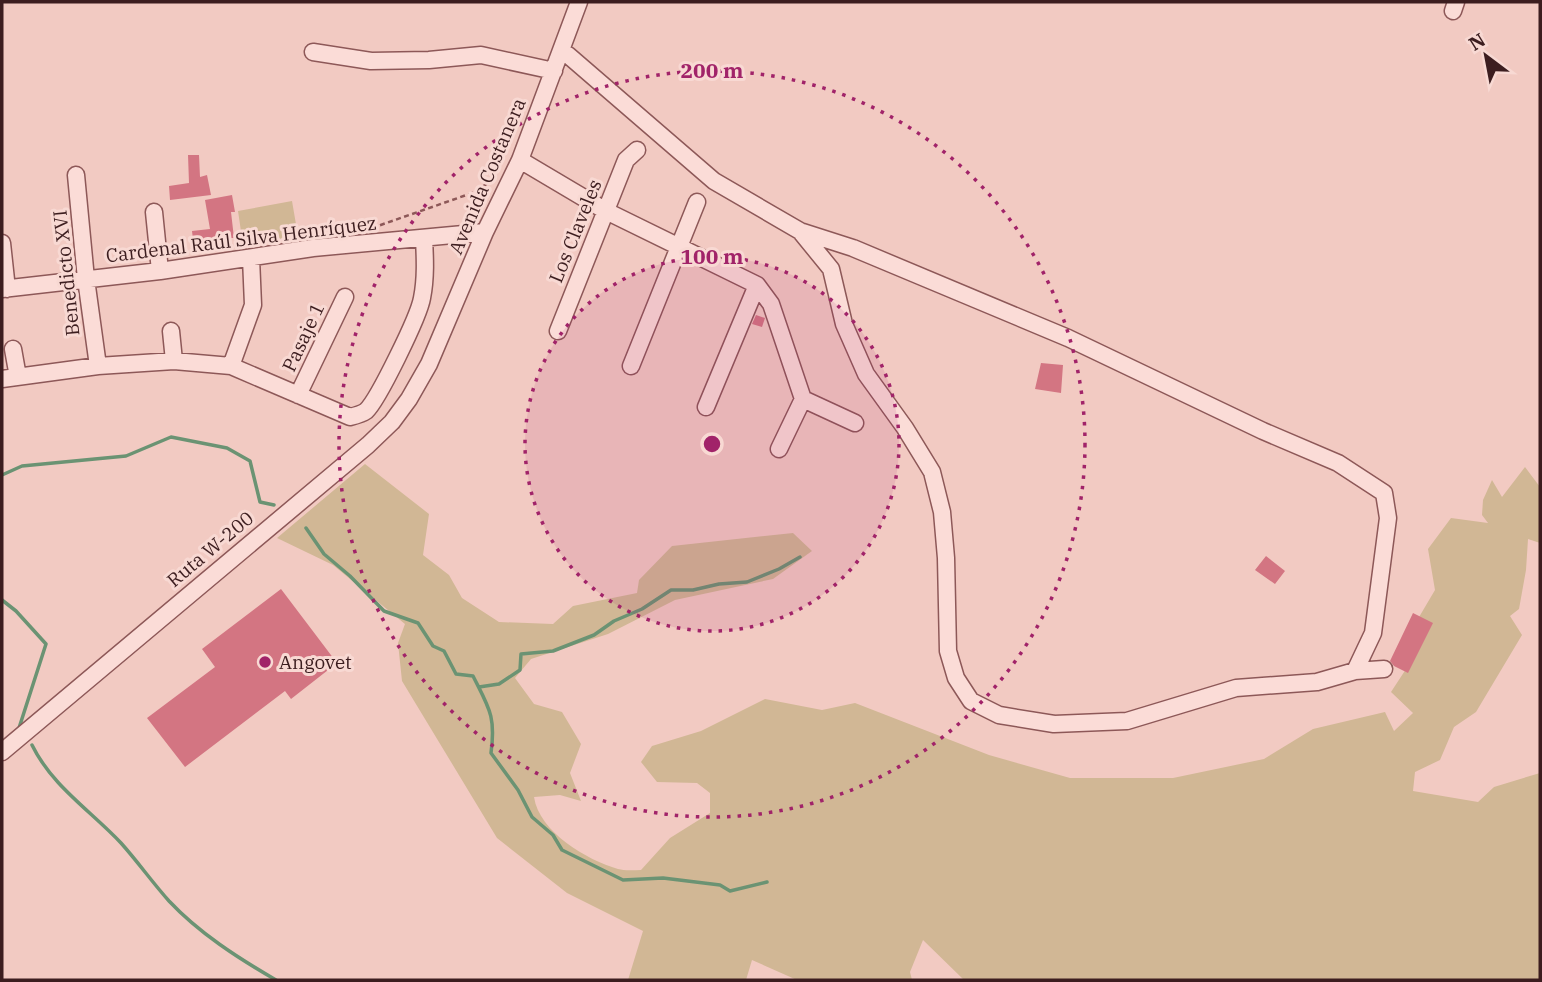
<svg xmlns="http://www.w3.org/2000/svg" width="1542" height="982" viewBox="0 0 1542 982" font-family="'IBM Plex Serif',serif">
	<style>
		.green { fill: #d1b795 }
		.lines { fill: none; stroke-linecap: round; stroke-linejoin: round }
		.stream { stroke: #6b9373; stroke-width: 3.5 }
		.building { fill: #d37582 }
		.minor-casing { stroke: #8d5858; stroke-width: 19 }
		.path { stroke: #8d5858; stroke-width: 2.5; stroke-dasharray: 5 3.5; stroke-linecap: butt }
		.minor { stroke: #fbdcd7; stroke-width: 16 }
		.ring { fill: none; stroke: #a12369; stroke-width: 3.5; stroke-dasharray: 3.5 7 }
		.poi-dot { fill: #a12369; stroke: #f8d9d3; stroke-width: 2.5 }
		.labels { text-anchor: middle; stroke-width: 6; stroke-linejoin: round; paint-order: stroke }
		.street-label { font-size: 19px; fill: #3c1d1f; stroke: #f8d9d3 }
		.poi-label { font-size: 19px; fill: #3c1d1f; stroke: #f8d9d3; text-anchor: start }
		.centre { fill: #a12369; stroke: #f8d9d3; stroke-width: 3.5 }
		.ring-label { font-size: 21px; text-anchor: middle; font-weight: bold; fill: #a12369; stroke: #f8d9d3; stroke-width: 6; stroke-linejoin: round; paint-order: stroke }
	</style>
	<rect width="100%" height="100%" fill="#f2cac2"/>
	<path class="green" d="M292,201L298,236L243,245L238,211Z
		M365,464L429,514L423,555L449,575L462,598L499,622L553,624L573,606L637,593L639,580L672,546L793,533L812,551L773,579L675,600L608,634L531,659L515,678L534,704L562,712L581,744L570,773L581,801L560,795L534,797C539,832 587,860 618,869C625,871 634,870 641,870L670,838L710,813V793L697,783L657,782L641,762L652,746L701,731L765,699L822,710L855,703L989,755L1070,778H1173L1264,759L1313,729L1385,712L1394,731L1413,713L1391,692L1408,666L1412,629L1435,590L1428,549L1451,518L1488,523L1482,515L1483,500L1492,480L1502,497L1525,467L1540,487V543L1528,539L1526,570L1519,609L1510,616L1522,635L1476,712L1454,727L1440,760L1415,772L1413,791L1478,802L1494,787L1540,773V980H964L923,940L910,972L912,980H797L752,960L746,980H628L643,931L567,893L497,838L402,681L398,643L405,624L333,565L277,538Z"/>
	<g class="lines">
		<path class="stream" d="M2,475L22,466L126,456L171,437L227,448L250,461L260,502L274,505
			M306,528L324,554L350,576L384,611L418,623L433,646L444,651L456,674L473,676C489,708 496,716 491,753L518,790L532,817L553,835L562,850L623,880L663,878L720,885L730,891L767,882
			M2,600L16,611L46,644L19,728
			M479,687L499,684L520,670L521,654L553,651L594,635L614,621L642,609L671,590H693L719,584L747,582L779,569L800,557
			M32,745C52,786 91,811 121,843C138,862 152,882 169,901C199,933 238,958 276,980"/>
	</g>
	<path class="building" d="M188,155H199L200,177L207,175L211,195L170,200L169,186L189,183Z
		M232,195L235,212H231L234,238H225L226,243L194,248L192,231L210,229L205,200Z
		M756,315L765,318L762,327L752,324Z
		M1041,363L1063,365L1061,393L1035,389Z
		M1266,556L1285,571L1275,584L1255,570Z
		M281,589L337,663L291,699L285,691L185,767L147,718L215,667L202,649Z
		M1413,613L1433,623L1408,673L1394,666L1390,661Z"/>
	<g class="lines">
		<defs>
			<path id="minor" d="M1453,11L1456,2
				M313,52L371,61L429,60L481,55L554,71
				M561,52L568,55L714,181L800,231L853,248L1068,338L1263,431L1338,463L1384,493L1388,518L1373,633L1355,671L1317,682L1236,688L1127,721L1054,724L999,715L971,701L956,678L948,651L946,558L942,512L932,472L905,428L866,374L844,324L831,269L800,231
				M520,160L606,211L757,285L771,304L803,399L855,423
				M76,175L86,279L98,366
				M154,212L160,271
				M2,243L7,289
				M2,289L160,271L313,248L485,232
				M171,331L174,361
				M558,331L626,160L637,150
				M13,349L18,377
				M231,366L253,305L251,258
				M631,366L697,202
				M2,379L98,366L174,361L231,366L350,417C354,416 362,414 366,411C378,400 419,316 422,298C426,278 425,258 424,238
				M298,395L345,297
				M706,407L757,285
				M779,449L803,399
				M1355,671L1384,669
				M2,752L368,445L392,422L409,399L429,364L485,232L520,160L579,2"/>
		</defs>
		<use href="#minor" class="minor-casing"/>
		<path class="path" d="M372,228L475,192L495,178"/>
		<use href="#minor" class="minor"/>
	</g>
	<circle cx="712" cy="444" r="187" fill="#a12369" fill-opacity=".12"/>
	<g class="ring">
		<circle cx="712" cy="444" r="187"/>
		<circle cx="712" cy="444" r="373"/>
	</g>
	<circle class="poi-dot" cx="265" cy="662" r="7"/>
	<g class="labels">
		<g class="street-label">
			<text transform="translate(487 176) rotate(-67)" y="7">Avenida Costanera</text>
			<text transform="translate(575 231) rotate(-68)" y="7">Los Claveles</text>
			<text transform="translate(241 239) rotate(-7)" y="7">Cardenal Raúl Silva Henríquez</text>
			<text transform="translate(66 273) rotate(-96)" y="7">Benedicto XVI</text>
			<text transform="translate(303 337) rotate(-65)" y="7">Pasaje 1</text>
			<text transform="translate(210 549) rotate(-40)" y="7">Ruta W-200</text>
		</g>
		<g class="poi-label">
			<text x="279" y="669">Angovet</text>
		</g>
	</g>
	<circle cx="712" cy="444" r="10" class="centre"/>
	<g class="ring-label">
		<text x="712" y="78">200 m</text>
		<text x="712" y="264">100 m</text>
	</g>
	<rect width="1542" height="982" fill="none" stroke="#3c1d1f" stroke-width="7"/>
	<g transform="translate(1486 56) rotate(328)" stroke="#f8d9d3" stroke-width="5" paint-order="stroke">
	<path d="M0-5L12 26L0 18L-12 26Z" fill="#3c1d1f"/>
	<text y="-10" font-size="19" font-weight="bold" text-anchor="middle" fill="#3c1d1f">N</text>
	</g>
</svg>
